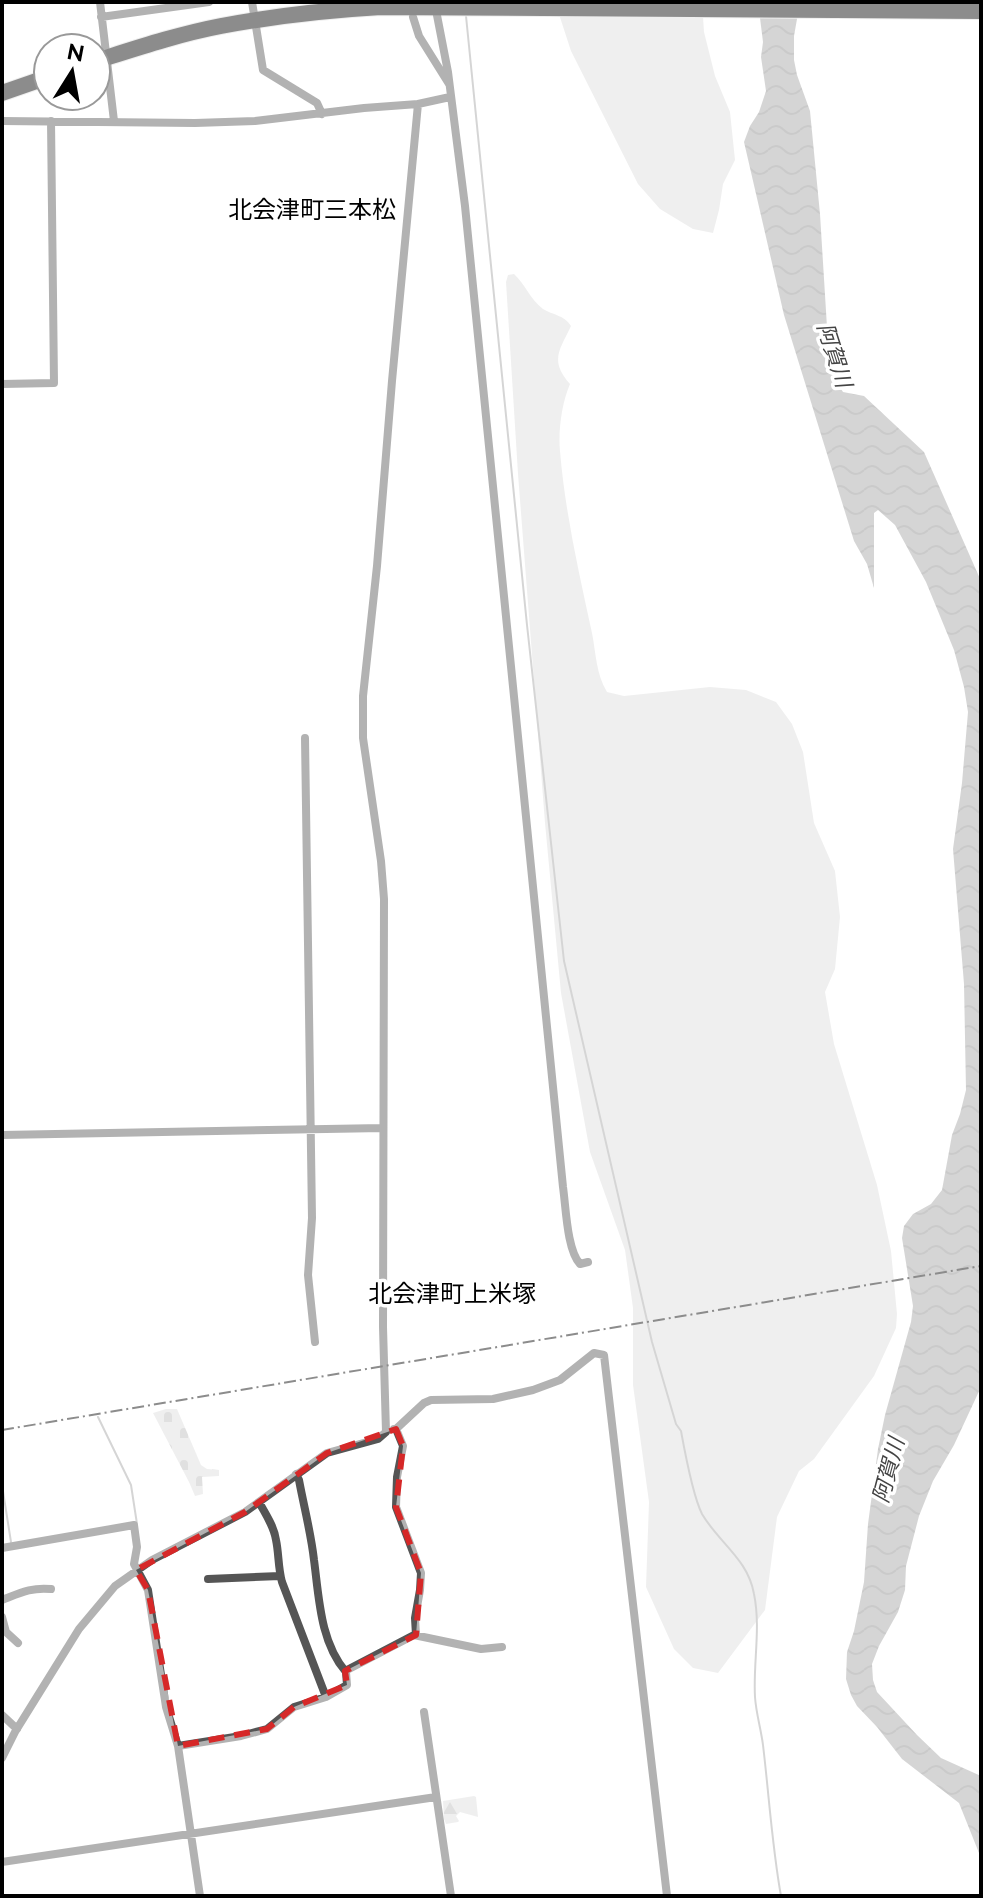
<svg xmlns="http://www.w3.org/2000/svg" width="983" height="1898" viewBox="0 0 983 1898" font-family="Raleway,'Noto Sans JP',sans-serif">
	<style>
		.grass { fill: #dcdcdc }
		.forest { fill: url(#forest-firs) }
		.cemetery { fill: url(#cemetery-stones) }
		.water { fill: url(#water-waves) }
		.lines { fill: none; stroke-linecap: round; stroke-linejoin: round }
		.stream { stroke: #a3a3a3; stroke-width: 2 }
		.highway-casing { stroke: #dbdbdb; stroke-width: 18 }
		.street { stroke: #555; stroke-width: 8 }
		.highway { stroke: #000; stroke-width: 16 }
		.rail { stroke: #000; stroke-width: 2; stroke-dasharray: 12 4 2 4; stroke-linecap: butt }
		.marked { fill: none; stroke: #d62828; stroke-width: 6; stroke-dasharray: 16 10; stroke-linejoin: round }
		.labels { text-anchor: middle; stroke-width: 7; stroke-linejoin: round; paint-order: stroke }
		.water-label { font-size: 22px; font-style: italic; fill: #444; stroke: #fff }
		.quarter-label { font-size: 24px; fill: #000; stroke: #fff }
	</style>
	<defs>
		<pattern id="forest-firs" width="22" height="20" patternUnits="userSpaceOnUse" patternTransform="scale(2)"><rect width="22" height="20" fill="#dcdcdc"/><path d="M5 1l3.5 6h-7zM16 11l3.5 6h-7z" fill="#bbb"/></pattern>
		<pattern id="cemetery-stones" width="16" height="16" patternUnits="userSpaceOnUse" patternTransform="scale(2)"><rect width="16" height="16" fill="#dcdcdc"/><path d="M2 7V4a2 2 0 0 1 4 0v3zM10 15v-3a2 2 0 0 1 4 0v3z" fill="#bbb"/></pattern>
		<pattern id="water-waves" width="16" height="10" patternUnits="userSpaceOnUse" patternTransform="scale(2)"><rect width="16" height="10" fill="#a3a3a3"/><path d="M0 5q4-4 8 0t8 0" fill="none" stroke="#8b8b8b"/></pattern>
	</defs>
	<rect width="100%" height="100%" fill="#fff"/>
	<path class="grass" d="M555,2H702L704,32L715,76L730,112L735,160L723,184L719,210L713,233L693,229L660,209L638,184L571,51Z
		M514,274C525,284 530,299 543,309C553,315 564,315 571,326C560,350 549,360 570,384C562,402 558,431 560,451C565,512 579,573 592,633C596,653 596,674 607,692L624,696L710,687L746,690L776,702L792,724L803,752L814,823L835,871L840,917L835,969L825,992L834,1044L877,1185L891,1251L897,1314L896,1328L874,1376L814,1459L799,1471L777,1517L765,1610L718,1673L693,1668L674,1649L646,1587L649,1502L633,1385V1308L625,1250L590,1152L561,993L545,823L518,474L506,282L508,275Z"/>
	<path class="forest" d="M474,1796L476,1797L478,1817L460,1812L456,1816L459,1821L458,1822L446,1824L444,1819L443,1801Z"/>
	<path class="cemetery" d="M166,1409H177L201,1465L207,1469L219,1470V1476L202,1477L203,1494L195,1496L189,1482L153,1413Z"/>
	<path class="water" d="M758,2H800L794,36V60L797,75L810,111L820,214L827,327L834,377L843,392L864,396L924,452L981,581V1387L954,1445L933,1481L919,1516L906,1566L905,1590L898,1612L879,1646L872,1664L873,1680L877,1692L917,1735L941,1758L981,1776V1858L959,1803L902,1759L877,1727L857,1706L851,1695L846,1679L847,1652L854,1631L864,1582L868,1524L878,1449L885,1415L911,1322L913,1306L902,1238L904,1226L913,1214L931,1204L942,1190L952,1135L960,1114L966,1090L964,984L953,849L962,783L968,712L964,687L954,650L926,582L895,525L878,510L874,513V588L867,564L854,541L784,315L744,142L750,126L759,112L766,91L761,57L763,42Z"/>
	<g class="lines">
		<path class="stream" d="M466,16L527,625L564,961L652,1342L676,1424L681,1431C685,1453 693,1496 702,1514C719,1543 748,1559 754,1594C761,1628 753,1663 755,1697C756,1713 761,1729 763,1745C769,1795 772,1846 781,1896
			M98,1417L131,1485L137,1524
			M2,1485L11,1542"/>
		<defs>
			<path id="highway" d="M96,61C137,48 179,34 221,26C274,16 328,10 381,7L981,11
				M2,93L48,77"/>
		</defs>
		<use href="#highway" class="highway-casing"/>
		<path class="street" d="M100,2L114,121
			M252,2L263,70L317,103L322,114
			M435,5L448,72L465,206L563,1187C566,1208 567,1250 580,1264L588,1262
			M101,17L209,2
			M413,17L419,36L449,84
			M418,104L450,97
			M2,121L195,123L255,121L364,108L418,104L392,381L377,566L363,696V738L381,861L384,899L383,1327L386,1432L378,1439L327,1453L245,1512L152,1560L115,1586L79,1629L15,1732L2,1758
			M2,384L54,383L51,121
			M305,738L312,1218L308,1275L315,1342
			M2,1135L383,1128
			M394,1429H396L403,1446L397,1477L396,1507L421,1573L420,1590L415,1618L416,1635
			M396,1429L424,1403L431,1400L493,1399L533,1390L560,1380L594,1353L604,1355L667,1896
			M296,1474L299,1480C304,1507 311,1533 314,1560C319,1597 320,1642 346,1672
			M259,1502C266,1515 274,1526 276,1540C279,1554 278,1568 282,1582L326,1697
			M2,1548L134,1525L137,1547L134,1564L148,1590L166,1707L178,1746L200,1896
			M208,1579L280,1576
			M2,1600C20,1593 31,1587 51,1589
			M2,1617L6,1632L18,1643
			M424,1712L451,1896
			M2,1715L17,1729
			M178,1746L241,1736L267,1729L294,1707L326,1697L347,1685L346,1672L347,1670L414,1635L481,1649L502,1647
			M2,1862L436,1797"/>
		<use href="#highway" class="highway"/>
		<path class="rail" d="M2,1430L981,1266"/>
	</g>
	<path d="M0 0H983V1898H0ZM396,1429L403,1446L396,1507L421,1573L416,1635L345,1671L347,1685L294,1707L267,1729L178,1746L148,1590L136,1570L245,1512L327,1453Z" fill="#fff" fill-opacity=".55" fill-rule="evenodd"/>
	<path class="marked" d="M396,1429L403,1446L396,1507L421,1573L416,1635L345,1671L347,1685L294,1707L267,1729L178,1746L148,1590L136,1570L245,1512L327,1453Z"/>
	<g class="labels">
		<g class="water-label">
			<text transform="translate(835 355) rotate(72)" y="8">阿賀川</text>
			<text transform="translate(888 1470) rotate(-75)" y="8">阿賀川</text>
		</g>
		<g class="quarter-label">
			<text x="312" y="218">北会津町三本松</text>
			<text x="452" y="1302">北会津町上米塚</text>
		</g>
	</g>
	<rect width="983" height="1898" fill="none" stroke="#000000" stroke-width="8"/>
	<g transform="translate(72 72) rotate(11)"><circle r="38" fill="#ffffff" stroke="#999999" stroke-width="2"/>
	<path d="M0-6L14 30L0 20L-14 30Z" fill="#000000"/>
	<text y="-12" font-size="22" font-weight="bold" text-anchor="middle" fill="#000000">N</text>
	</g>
</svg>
